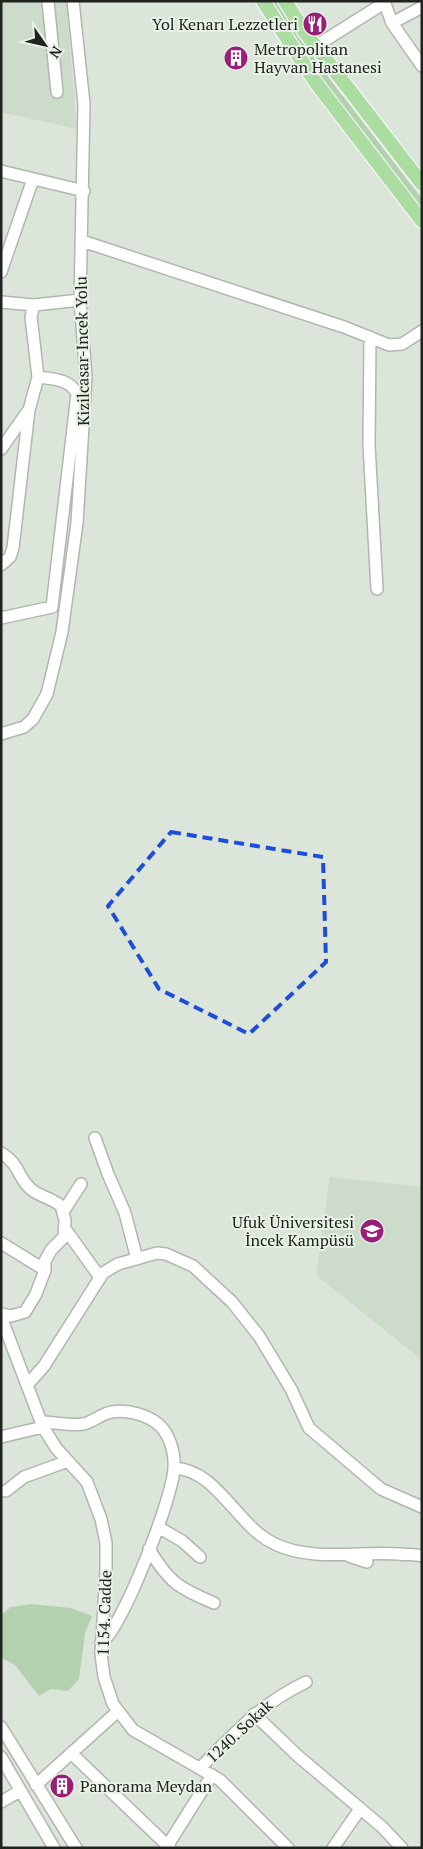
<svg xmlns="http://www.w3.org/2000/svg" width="423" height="1849" viewBox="0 0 423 1849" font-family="'PT Serif',serif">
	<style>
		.built { fill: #ccdbca }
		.green { fill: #b3d1ae }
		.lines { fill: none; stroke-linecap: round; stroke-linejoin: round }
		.minor-casing { stroke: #aeb8ac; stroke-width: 14 }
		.major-casing { stroke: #fff; stroke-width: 16 }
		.minor { stroke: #fff; stroke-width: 11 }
		.major { stroke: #abdda3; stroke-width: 14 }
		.marked { fill: none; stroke: #1d4ed8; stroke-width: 4; stroke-dasharray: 10 6; stroke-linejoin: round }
		.labels { text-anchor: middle; stroke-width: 4; stroke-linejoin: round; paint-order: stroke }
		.poi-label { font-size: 16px; fill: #20231f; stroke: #e8f2e6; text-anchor: end }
		.street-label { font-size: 16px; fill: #20231f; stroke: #e8f2e6 }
	</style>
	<rect width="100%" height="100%" fill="#dbe5d9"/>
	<path class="built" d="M1,1H66L77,129L1,112Z
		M330,1177L422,1187V1360L316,1275Z"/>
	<path class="green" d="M270,1H275L322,69L422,199V209C370,141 312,75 270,1Z
		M31,1604L71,1608L92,1616L85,1633L79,1679L68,1691L51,1689L39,1696L15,1665L2,1658L1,1615L11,1607Z"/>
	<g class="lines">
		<defs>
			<path id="minor" d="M48,1L57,92
				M384,1L392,23L422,66
				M392,23L422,7
				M316,46L384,3
				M1,171L84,191
				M82,241L344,327L389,345L402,344L422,331
				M1,272L33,179
				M1,302L34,305L80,300
				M370,337L369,445L377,589
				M1,449L28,411
				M1,565L10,557L13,548L29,410L38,377L31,317L34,305
				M1,618L52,607L77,394C70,379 53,379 38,377
				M1,734L24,727L33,719L47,694L62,632L77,523L86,377L80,300L84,104L73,1
				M95,1138L108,1174L125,1213L137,1259
				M1,1153C21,1165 17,1178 32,1190C41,1197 52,1198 61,1206L65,1220L64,1237L51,1250L45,1261V1270L36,1294L25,1312L11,1316L1,1314
				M63,1212L81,1184
				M66,1230L99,1276
				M1,1243L45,1270
				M1,1317L43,1427L56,1448L87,1482L101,1519L106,1543V1572L101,1654L104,1677L113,1704L133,1730L220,1780L288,1848
				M28,1384L44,1366L103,1273L118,1264L157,1253L166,1254L193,1266L232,1302L259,1336L291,1389L309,1428L381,1489L422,1507
				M41,1422C54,1422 70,1426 83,1424C90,1423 96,1418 103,1415C118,1407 141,1413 154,1421C169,1430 175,1452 174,1468C173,1497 123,1627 101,1643
				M1,1437L43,1427
				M174,1468C218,1470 236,1526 275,1544C312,1562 359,1551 399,1554C406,1555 415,1554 422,1556
				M6,1491L24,1477L68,1461
				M158,1527L182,1541L200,1557
				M149,1549C169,1582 178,1588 214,1603
				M349,1556L367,1562
				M254,1714L298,1756L382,1827L402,1848
				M1,1727L76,1848
				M71,1753L170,1848
				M1,1757L54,1848
				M200,1768C236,1732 259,1705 306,1682
				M36,1785L117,1712
				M1,1802L20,1791
				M166,1848L212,1775
				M333,1848L360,1809"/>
			<path id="major" d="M263,1L316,83L422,221
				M285,1L304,31L422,184"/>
		</defs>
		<use href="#minor" class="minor-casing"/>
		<use href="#major" class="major-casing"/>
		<use href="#minor" class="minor"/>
		<use href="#major" class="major"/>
	</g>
	<path class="marked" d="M171,832L323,857L326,962L249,1034L159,989L108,906Z"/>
	<defs>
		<symbol id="restaurant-disc" viewBox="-11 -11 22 22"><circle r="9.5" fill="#981e78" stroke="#e8f2e6"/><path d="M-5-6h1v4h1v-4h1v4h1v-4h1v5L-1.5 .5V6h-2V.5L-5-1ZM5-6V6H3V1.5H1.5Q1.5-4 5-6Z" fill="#fff"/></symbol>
		<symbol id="building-disc" viewBox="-11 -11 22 22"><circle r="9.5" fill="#981e78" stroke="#e8f2e6"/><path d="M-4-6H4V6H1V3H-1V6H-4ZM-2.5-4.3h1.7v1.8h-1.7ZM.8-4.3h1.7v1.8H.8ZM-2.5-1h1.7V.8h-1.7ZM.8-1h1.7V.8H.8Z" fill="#fff"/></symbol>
		<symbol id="university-disc" viewBox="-11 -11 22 22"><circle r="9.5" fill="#981e78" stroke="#e8f2e6"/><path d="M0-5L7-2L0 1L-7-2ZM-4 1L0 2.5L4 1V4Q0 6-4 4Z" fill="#fff"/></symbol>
	</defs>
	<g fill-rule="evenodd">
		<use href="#restaurant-disc" x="301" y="10" width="28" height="28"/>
		<use href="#building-disc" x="222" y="44" width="28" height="28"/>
		<use href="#university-disc" x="358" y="1217" width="28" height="28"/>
		<use href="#building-disc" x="48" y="1772" width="28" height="28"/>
	</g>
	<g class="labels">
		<g class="poi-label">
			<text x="298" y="30">Yol Kenarı Lezzetleri</text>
			<text x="254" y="55" text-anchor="start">Metropolitan<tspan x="254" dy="18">Hayvan Hastanesi</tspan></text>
			<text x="354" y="1228">Ufuk Üniversitesi<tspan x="354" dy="18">İncek Kampüsü</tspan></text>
			<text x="80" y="1792" text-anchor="start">Panorama Meydan</text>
		</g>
		<g class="street-label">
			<text transform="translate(82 351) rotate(-91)" y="6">Kizilcasar-Incek Yolu</text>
			<text transform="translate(104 1613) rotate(-88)" y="6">1154. Cadde</text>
			<text transform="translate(239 1731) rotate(-43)" y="6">1240. Sokak</text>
		</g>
	</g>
	<rect width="423" height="1849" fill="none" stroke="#20231f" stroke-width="5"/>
	<g transform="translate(45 45) rotate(124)" stroke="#e8f2e6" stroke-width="4" paint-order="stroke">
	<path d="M0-4L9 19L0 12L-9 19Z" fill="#20231f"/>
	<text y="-8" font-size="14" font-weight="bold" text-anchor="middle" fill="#20231f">N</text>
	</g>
</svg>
